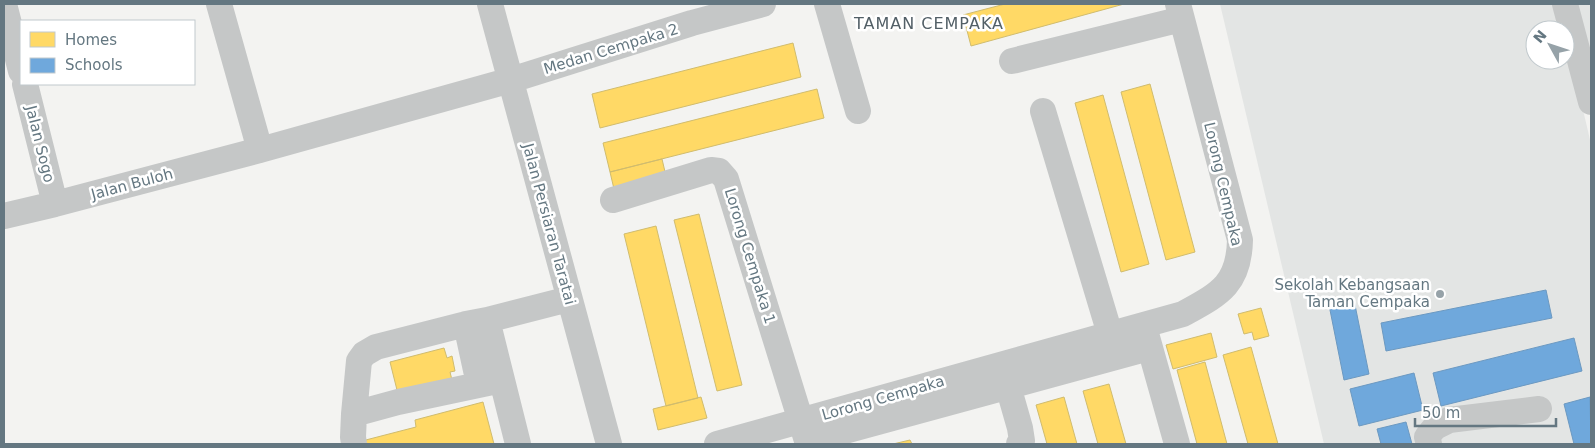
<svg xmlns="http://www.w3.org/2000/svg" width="1595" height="448" viewBox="0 0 1595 448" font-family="'DejaVu Sans',sans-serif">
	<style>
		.built { fill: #e3e5e4 }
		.homes { fill: #ffd966; stroke: #d0bc6e }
		.schools { fill: #6fa8dc; stroke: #6c99c1 }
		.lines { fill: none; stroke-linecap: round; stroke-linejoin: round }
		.minor { stroke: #c5c7c7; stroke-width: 26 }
		.poi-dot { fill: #96a2a8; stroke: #fff; stroke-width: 2 }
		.labels { text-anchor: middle; stroke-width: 5; stroke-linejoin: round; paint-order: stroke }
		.street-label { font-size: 15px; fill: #647781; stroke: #fff }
		.poi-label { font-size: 15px; fill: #647781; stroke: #fff; text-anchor: end }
		.neighbourhood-label { font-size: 16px; letter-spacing: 1px; fill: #525f66; stroke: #fff }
	</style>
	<rect width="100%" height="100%" fill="#f3f3f1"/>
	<path class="built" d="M1220,4H1558L1564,30H1535V60H1565V33L1591,144V444H1324Z
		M1569,4H1591V85Z"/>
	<path class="homes" d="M1005,4H1124L971,46L963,15Z
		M793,43L801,77L600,128L592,94Z
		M1150,84L1195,252L1166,260L1121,92Z
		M817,89L824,118L610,172L603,143Z
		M1103,95L1149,264L1121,272L1075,103Z
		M662,159L666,176L614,189L610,172Z
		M699,214L742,385L717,391L674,220Z
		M656,226L698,398L666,406L624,234Z
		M1261,308L1269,336L1254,340L1252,332L1244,334L1238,314Z
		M1211,333L1217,357L1173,369L1166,345Z
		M1251,347L1278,444H1248L1223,355Z
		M444,348L447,358L452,356L455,371L450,372L452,380L398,394L390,362Z
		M1205,362L1227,444H1197L1177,370Z
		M1109,384L1126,444H1098L1083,391Z
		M701,397L707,418L658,430L653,409Z
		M1064,397L1077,444H1047L1036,405Z
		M483,402L494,444H358V442L416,427L415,420Z
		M910,440L912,444H893Z"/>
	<path class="schools" d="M1546,290L1552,318L1386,351L1381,323Z
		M1354,300L1369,374L1344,380L1329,305Z
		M1574,338L1582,371L1441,406L1433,373Z
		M1414,373L1423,410L1359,426L1350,389Z
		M1590,397L1591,444H1574L1564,404Z
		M1406,422L1412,444H1381L1377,429Z"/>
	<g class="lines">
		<path class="minor" d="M4,4L21,71
			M219,4L260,150
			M490,4L609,444
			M827,4L858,111
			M1565,4L1591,102
			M1012,61L1182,19
			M25,84L55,204
			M1043,111L1110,334
			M613,200L711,170L719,171L726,179L808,444
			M4,216L55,204L260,150L511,80L692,23L763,4
			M487,320L466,324L376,347L364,354L359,361L354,414L398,402L502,380
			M466,324L479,384
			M1145,330L1177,444
			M1008,386L1020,428L1022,441L1019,444
			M354,414L353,437L354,444
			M808,441L1149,348
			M518,444L487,320L569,299
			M717,444L1183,314C1219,294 1239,285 1240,240L1178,4
			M1429,444L1427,437L1435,427L1449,420L1539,409"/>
	</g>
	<circle class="poi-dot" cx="1440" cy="294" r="5"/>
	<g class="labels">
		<g class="street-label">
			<text transform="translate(611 49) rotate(-17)" y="5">Medan Cempaka 2</text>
			<text transform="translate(40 144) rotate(76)" y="5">Jalan Sogo</text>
			<text transform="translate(132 184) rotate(-15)" y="5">Jalan Buloh</text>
			<text transform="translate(1223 184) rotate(77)" y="5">Lorong Cempaka</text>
			<text transform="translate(549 224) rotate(75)" y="5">Jalan Persiaran Taratai</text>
			<text transform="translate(750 256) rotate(73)" y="5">Lorong Cempaka 1</text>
			<text transform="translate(883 398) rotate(-16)" y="5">Lorong Cempaka</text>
		</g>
		<g class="poi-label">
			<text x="1430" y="290">Sekolah Kebangsaan<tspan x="1430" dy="17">Taman Cempaka</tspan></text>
		</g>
		<g class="neighbourhood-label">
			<text x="929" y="29">TAMAN CEMPAKA</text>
		</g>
	</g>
	<rect width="1595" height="448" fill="none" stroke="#647781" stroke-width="10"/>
	<rect x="20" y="20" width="175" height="65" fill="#ffffff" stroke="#c1c9cd"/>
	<rect x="30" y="32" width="25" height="15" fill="#ffd966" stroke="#c1c9cd"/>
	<text x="65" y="45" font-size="15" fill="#647781">Homes</text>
	<rect x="30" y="58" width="25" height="15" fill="#6fa8dc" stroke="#c1c9cd"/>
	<text x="65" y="70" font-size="15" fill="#647781">Schools</text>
	<g transform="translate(1550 45) rotate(310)"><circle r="24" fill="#ffffff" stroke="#c1c9cd"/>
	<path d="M0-4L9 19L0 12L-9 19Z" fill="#96a2a8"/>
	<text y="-8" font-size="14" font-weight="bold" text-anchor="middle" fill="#647781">N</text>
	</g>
	<path d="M1415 418v8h141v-8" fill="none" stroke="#647781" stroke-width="2.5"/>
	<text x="1422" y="418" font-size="15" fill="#647781" stroke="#ffffff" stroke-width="4" paint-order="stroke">50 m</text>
</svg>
